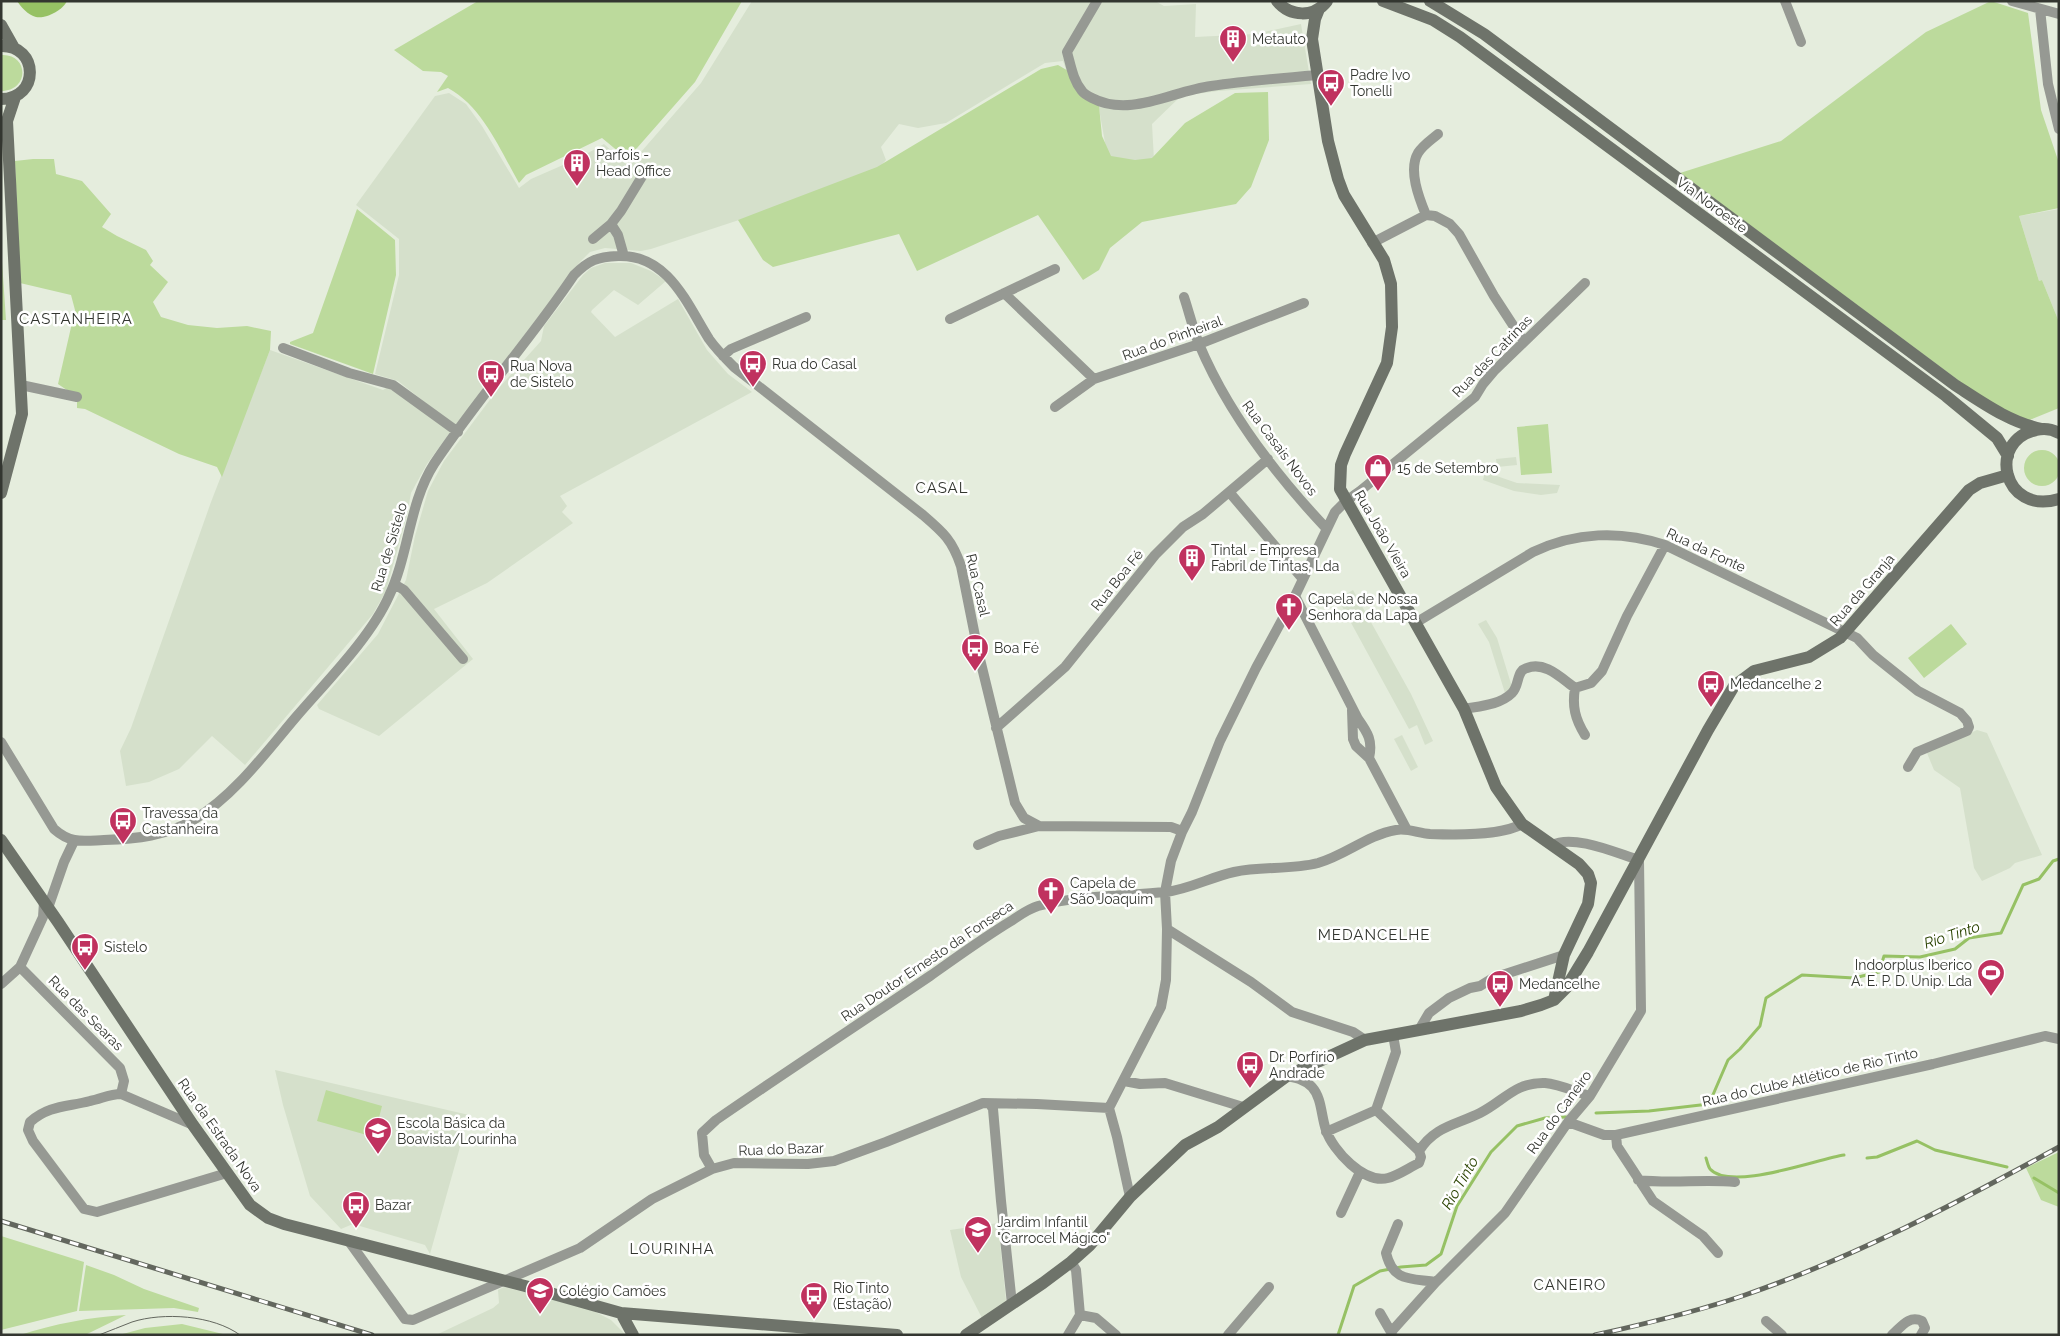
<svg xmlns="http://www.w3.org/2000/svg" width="2060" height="1336" viewBox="0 0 2060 1336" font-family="Raleway,sans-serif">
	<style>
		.built { fill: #d5e0cb }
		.green { fill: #bcda9c }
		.water { fill: #96c164 }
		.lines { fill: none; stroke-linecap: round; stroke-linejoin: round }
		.stream { stroke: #96c164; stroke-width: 3 }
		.street { stroke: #969993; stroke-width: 10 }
		.secondary { stroke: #6e736a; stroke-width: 12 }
		.tram { stroke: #63675e; stroke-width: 1 }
		.rail-casing { stroke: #63675e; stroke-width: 5 }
		.rail { stroke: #fff; stroke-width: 3; stroke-dasharray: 9; stroke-linecap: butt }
		.labels { text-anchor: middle; stroke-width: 5; stroke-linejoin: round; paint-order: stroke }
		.poi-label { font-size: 14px; fill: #333630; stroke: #fff; text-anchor: start }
		.street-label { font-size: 14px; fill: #333630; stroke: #fff }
		.neighbourhood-label { font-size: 15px; letter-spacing: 1px; fill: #333630; stroke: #fff }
		.water-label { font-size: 15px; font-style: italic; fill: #2a4300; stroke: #fff }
	</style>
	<rect width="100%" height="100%" fill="#e5eddd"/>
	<path class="built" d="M752,1H1155L1164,6L1196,4L1195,37L1255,34L1301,24L1311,84L1218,91L1181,96L1152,124L1154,160L1109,165L1099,109L1070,81L1063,61L1045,63L946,123L918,128L899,124L881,147L886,160L877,170L800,200L651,249L641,251L605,248L590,252L580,262L455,426L398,381L375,374L399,275V239L356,205L435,96L449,93L466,104L482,126L519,188L531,179L579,158L604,144L626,164L641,152L701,83Z
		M2059,209V322L2042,280L2039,281L2019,216Z
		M605,263H631L651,271L666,281L638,305L614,290L592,310L591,312L615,337L678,299L707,350L728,374L752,392L560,496L567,506L562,512L573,523L487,583L434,609L473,659L379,736L319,709L317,705L378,634L406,580L415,536L428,491L444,461L498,389L541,341L544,326L583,275L591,268Z
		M270,350L383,390L388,387L451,431L427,464L411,493L407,515L386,591L373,614L245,765L212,736L179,769L149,782L126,786L120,751L131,728L211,502Z
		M1516,457L1517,465L1497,467L1496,459Z
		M1485,472L1517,483L1560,485L1557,493L1541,495L1514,491L1483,480Z
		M1353,590L1411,694L1433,741L1425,745L1417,725L1409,729L1338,599Z
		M1486,620L1497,638L1512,687L1505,693L1489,642L1478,624Z
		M1977,730L1987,733L2042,855L2015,863L2010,868L1982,881L1974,868L1960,788L1934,770L1927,753Z
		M1402,735L1418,767L1411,771L1394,739Z
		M275,1070L469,1115L430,1254L425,1245L353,1224L341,1229L310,1196L283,1105Z
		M998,1223L1006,1300L1003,1306L982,1318L961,1277L950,1230Z
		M504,1287L590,1309L611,1320L626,1335H436L493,1308L499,1303L498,1290Z"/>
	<path class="green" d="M478,1H742L695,82L637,148L625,157L602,138L526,175L519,183C500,150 483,107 448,88L437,92L448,76L441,72L423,71L394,50Z
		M1991,1L2028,13L2041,110L2059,163V208L2019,216L2039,281L2042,280L2059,322V408L2027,421L2007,413L1970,389L1680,173L1781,141L1926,32Z
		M1,55C29,53 30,91 1,91Z
		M1058,65L1077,76L1083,89L1098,96L1102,136L1111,156L1135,160L1152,158L1185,123L1235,93L1268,92L1269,140L1251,187L1236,204L1142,222L1110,248L1099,270L1083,280L1038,215L917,271L899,234L773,267L763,260L738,220L877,167L1041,69Z
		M33,159H54L56,174L82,181L111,214L102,227L117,236L146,250L153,261L150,265L168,282L153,302L161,317L188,325L217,328L247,326L271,331L270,350L222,477L217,467L179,454L85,409L77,408V397L58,384L75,310L71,295L20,283L15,161Z
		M357,209L395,240L396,275L373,374L290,344V342L313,333Z
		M1,247L6,320H1Z
		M1548,424L1552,473L1521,475L1517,427Z
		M2024 468a18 18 0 1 1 36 0a18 18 0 1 1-36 0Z
		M1951,624L1967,644L1924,678L1908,658Z
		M326,1090L382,1106L374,1137L317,1121Z
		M2059,1152V1207L2041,1200L2026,1168Z
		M1,1236L84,1262L77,1311L1,1330Z
		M86,1265L114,1275L144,1289L199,1308L198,1312L174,1308L79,1311Z
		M126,1315L85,1335H20C55,1324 89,1317 126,1315Z
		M182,1324L227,1335H119L145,1328Z"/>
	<path class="water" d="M17,1H67C63,10 46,19 36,17C28,15 21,7 17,1Z"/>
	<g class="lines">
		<path class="stream" d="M1596,1113L1649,1111L1709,1104L1728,1060L1740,1049L1760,1026L1766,998L1802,975L1854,978L1879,972L1884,956L1920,957L1955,949L1969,938L2001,933L2023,885L2039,879L2053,861L2059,859
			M1706,1158C1707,1161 1708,1166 1710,1169C1731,1192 1817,1159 1844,1155
			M1867,1158L1877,1157L1917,1141L1935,1150L2007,1167
			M2034,1178L2059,1193
			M1338,1335L1354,1286L1380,1271L1401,1267L1426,1265L1441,1254L1457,1206L1491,1152L1517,1126L1545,1118L1566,1117"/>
		<path class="street" d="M1097,1L1067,52C1071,66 1073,80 1082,91C1084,94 1088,96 1092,98C1130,118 1172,91 1211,86C1246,81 1282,78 1318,75
			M1785,1L1801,42
			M2012,1L2059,14
			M2040,9L2048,84L2059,129
			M1426,215C1419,198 1408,170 1418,153C1423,145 1431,140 1438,134
			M593,239L611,224
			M1372,243L1426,215L1435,216L1450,224L1459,234L1494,296L1524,342
			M624,256L618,235L611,224L621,211L646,170
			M1004,293L1094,379
			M1184,297C1189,312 1193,329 1199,344C1227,411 1277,476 1326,528
			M950,319L1055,269
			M283,348L349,373L393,385L458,432
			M723,356L731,349L806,317
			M21,385L77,397
			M1055,407L1094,379L1199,344L1304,303
			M1230,493L1302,578
			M394,584L404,590L463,659
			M1295,596L1358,719C1368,733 1373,741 1369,758
			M1417,622L1533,552C1575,532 1621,530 1665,545L1857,638L1873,655L1918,691L1960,713L1967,721L1969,727L1967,731L1917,752L1908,767
			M1575,688C1572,706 1575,719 1585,735
			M1464,709C1480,706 1500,705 1512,693C1518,687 1517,678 1521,672C1523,669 1524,669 1527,668C1545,661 1561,678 1575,688L1591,683L1602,671L1627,616L1665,545
			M1352,710L1353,739L1356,746L1369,758L1406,828
			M996,728L1065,667L1155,555L1183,527L1203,514L1268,459
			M1,742L54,829C71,844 82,841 104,840C136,839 167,836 195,819C234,796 267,751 296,717C326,682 371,637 389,596C409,554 409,503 434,464C478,398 531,339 574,275C589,260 597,257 618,256C668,254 687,304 709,339C716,349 725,358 734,367L923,515C944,533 952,540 961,566L978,651L1015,803L1024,818L1039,826L1171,827L1182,831
			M978,845L999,836L1039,826
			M48,908L64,862L74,841
			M1167,929L1251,982L1292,1012L1353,1032L1365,1040
			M20,967L120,1068L124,1081L121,1094
			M1,984L20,967L43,917L44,902
			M1419,1030L1429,1013L1449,998L1470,988L1480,986L1493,978L1564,955
			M1287,1076C1296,1078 1306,1080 1312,1087C1322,1098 1321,1116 1326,1130C1333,1151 1364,1184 1388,1178C1399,1175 1410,1167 1419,1163L1421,1157L1419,1151L1376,1110
			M1124,1081L1140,1084L1165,1083L1243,1107
			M990,1104L993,1109L1001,1201L1012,1304
			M1568,1122L1604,1135H1616L1933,1064L2045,1036L2059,1039
			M193,1125L121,1094C109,1094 101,1099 90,1101C68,1107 49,1105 30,1122L28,1130L33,1141L84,1209L97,1212L227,1173
			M1326,1132L1376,1110L1396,1052L1393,1035
			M1616,1135L1617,1146L1653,1201L1703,1236L1718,1253
			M1419,1151C1435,1126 1456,1125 1480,1113C1504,1101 1515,1082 1545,1083C1559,1084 1576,1092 1590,1096
			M712,1169L704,1155L702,1133L716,1120C787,1071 859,1024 930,976C957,957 983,938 1011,921C1020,915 1028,909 1038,906C1080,895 1124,896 1166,892C1190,889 1211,877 1234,872C1262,866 1291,870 1318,863C1346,855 1367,835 1396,830C1408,828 1418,833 1430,834C1456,835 1500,836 1522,824
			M1638,1180C1670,1184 1703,1179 1735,1182
			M1130,1197L1117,1137L1109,1108L1161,1007L1166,980L1167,929L1165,892L1171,861L1182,832L1192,812L1220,741L1256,668L1295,596L1335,512L1346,501L1360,491L1475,397L1483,384L1494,371L1585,283
			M1341,1213L1360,1172
			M1398,1224L1386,1253C1393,1282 1410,1278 1436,1282
			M348,1240L405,1319L413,1320L580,1248L652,1199L712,1169L734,1163L808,1164L834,1161L886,1142L983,1103L1037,1104L1109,1108
			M1071,1262L1076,1270L1080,1315L1096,1318L1116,1335
			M1380,1313L1391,1332
			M1766,1321L1782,1335
			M1068,1335L1080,1315
			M1228,1335L1269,1287
			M1392,1335L1391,1332L1436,1282L1505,1213L1568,1122L1590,1096L1641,1011L1639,860C1616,853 1574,834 1552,845
			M1892,1335C1902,1326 1909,1315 1922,1321L1925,1328L1921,1335"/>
		<path class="secondary" d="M1277,1C1290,17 1314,18 1327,1
			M1383,1L1433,20L1460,37L1946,396L1997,438L2008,456
			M1430,1L1484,34L1955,385C1983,403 2009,422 2042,429
			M1319,9L1315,19L1312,39L1328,141L1338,179L1344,195L1384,260L1391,284L1392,327L1387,363L1345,454L1341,465L1340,489L1464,709L1496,787L1522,824L1579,864L1588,874L1591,883L1588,904L1564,955L1554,1000
			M1,25L14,48
			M1,46C39,45 40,99 1,99
			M2059,433C2052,429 2044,428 2036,430C1987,440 2002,516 2059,499
			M1,493L22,414L7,121L15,97
			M1,840L58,922L193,1125L250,1205L268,1218L284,1224L525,1286L621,1313L897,1335
			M621,1313L633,1335
			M966,1335L1043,1283L1071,1262L1090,1245L1130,1197L1185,1145L1218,1127L1287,1076L1365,1040L1521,1011L1541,1005L1554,1000L1566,988L1588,952L1708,730L1734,686L1754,671L1809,657L1840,638L1969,490L1980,483L2008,475"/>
		<path class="tram" d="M99,1335C110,1331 121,1326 132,1322C163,1312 213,1315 240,1335"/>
		<defs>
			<path id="rail" d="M1,1221L372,1335
				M1595,1335C1645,1324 1696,1312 1745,1295C1855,1257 1957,1203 2059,1147"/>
		</defs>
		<use href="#rail" class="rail-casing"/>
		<use href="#rail" class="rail"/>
	</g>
	<defs>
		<symbol id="building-pin" viewBox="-11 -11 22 30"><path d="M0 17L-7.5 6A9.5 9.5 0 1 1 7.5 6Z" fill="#c0325f" stroke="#fff"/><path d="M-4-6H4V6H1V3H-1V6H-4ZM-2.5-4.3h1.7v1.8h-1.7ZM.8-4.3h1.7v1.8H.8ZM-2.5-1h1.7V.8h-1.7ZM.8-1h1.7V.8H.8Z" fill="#fff"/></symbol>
		<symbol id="bus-pin" viewBox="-11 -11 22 30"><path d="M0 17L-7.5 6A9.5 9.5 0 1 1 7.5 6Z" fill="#c0325f" stroke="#fff"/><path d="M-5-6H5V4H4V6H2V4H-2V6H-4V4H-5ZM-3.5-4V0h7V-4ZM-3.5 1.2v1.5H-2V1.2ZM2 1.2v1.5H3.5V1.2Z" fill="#fff"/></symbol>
		<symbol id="shop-pin" viewBox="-11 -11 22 30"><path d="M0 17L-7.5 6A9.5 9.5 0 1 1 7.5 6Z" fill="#c0325f" stroke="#fff"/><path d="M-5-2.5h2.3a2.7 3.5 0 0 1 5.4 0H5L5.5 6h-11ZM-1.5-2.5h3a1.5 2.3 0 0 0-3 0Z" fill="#fff"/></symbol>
		<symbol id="church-pin" viewBox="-11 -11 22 30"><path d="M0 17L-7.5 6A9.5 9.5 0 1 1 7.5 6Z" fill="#c0325f" stroke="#fff"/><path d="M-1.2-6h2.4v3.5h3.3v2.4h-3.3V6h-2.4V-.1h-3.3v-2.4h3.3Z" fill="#fff"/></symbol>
		<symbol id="stadium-pin" viewBox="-11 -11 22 30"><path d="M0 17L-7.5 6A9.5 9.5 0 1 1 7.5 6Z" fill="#c0325f" stroke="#fff"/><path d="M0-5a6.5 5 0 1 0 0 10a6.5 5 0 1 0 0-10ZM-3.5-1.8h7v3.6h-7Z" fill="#fff"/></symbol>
		<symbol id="school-pin" viewBox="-11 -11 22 30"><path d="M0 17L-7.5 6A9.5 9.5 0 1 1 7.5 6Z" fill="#c0325f" stroke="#fff"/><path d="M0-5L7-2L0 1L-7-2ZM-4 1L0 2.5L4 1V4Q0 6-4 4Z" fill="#fff"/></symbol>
	</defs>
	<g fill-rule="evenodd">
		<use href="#building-pin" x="1217" y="23" width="32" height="43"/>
		<use href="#bus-pin" x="1315" y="67" width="32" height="43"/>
		<use href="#building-pin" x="561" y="147" width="32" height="43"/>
		<use href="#bus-pin" x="737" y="348" width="32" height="43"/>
		<use href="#bus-pin" x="475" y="358" width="32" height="43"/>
		<use href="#shop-pin" x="1362" y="452" width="32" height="43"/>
		<use href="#building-pin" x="1176" y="542" width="32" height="43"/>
		<use href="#church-pin" x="1273" y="591" width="32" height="43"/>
		<use href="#bus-pin" x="959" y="632" width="32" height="43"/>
		<use href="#bus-pin" x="1695" y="668" width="32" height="43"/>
		<use href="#bus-pin" x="107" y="805" width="32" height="43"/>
		<use href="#church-pin" x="1035" y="875" width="32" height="43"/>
		<use href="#bus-pin" x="69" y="931" width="32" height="43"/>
		<use href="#stadium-pin" x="1975" y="957" width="32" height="43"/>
		<use href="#bus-pin" x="1484" y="968" width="32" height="43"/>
		<use href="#bus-pin" x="1234" y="1049" width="32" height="43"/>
		<use href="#school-pin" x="362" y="1115" width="32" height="43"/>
		<use href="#bus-pin" x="340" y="1189" width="32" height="43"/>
		<use href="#school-pin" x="962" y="1214" width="32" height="43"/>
		<use href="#school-pin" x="524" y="1275" width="32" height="43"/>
		<use href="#bus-pin" x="798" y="1280" width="32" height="43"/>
	</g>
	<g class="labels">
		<g class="poi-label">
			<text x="1252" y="44">Metauto</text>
			<text x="1350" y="80">Padre Ivo<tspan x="1350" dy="16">Tonelli</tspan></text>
			<text x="596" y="160">Parfois -<tspan x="596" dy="16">Head Office</tspan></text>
			<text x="772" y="369">Rua do Casal</text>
			<text x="510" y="371">Rua Nova<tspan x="510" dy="16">de Sistelo</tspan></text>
			<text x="1397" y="473">15 de Setembro</text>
			<text x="1211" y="555">Tintal - Empresa<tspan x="1211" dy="16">Fabril de Tintas, Lda</tspan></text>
			<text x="1308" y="604">Capela de Nossa<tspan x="1308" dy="16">Senhora da Lapa</tspan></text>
			<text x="994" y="653">Boa Fé</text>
			<text x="1730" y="689">Medancelhe 2</text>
			<text x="142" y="818">Travessa da<tspan x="142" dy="16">Castanheira</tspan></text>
			<text x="1070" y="888">Capela de<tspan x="1070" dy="16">São Joaquim</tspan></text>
			<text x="104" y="952">Sistelo</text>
			<text x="1972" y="970" text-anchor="end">Indoorplus Iberico<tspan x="1972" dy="16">A. E. P. D. Unip. Lda</tspan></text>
			<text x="1519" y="989">Medancelhe</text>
			<text x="1269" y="1062">Dr. Porfírio<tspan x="1269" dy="16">Andrade</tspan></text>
			<text x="397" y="1128">Escola Básica da<tspan x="397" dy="16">Boavista/Lourinha</tspan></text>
			<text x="375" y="1210">Bazar</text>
			<text x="997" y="1227">Jardim Infantil<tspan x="997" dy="16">"Carrocel Mágico"</tspan></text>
			<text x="833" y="1293">Rio Tinto<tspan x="833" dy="16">(Estação)</tspan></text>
			<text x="559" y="1296">Colégio Camões</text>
		</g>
		<g class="street-label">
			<text transform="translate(1712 205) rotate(36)" y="5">Via Noroeste</text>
			<text transform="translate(1172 338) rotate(-20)" y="5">Rua do Pinheiral</text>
			<text transform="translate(1492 356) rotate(-46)" y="5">Rua das Catrinas</text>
			<text transform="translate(1280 448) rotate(53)" y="5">Rua Casais Novos</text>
			<text transform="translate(1383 534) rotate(60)" y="5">Rua João Vieira</text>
			<text transform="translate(389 547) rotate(-73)" y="5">Rua de Sistelo</text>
			<text transform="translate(1706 550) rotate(25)" y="5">Rua da Fonte</text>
			<text transform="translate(1117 580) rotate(-51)" y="5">Rua Boa Fé</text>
			<text transform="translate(978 585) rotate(77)" y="5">Rua Casal</text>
			<text transform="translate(1862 590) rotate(-49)" y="5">Rua da Granja</text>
			<text transform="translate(927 961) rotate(-34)" y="5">Rua Doutor Ernesto da Fonseca</text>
			<text transform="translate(86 1013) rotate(45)" y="5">Rua das Searas</text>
			<text transform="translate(1810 1077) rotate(-13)" y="5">Rua do Clube Atlético de Rio Tinto</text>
			<text transform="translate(1559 1112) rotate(-54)" y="5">Rua do Caneiro</text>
			<text transform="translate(220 1135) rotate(55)" y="5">Rua da Estrada Nova</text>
			<text transform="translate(781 1149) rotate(-2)" y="5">Rua do Bazar</text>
		</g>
		<g class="neighbourhood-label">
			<text x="76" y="324">CASTANHEIRA</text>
			<text x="942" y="493">CASAL</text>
			<text x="1374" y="940">MEDANCELHE</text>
			<text x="672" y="1254">LOURINHA</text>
			<text x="1570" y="1290">CANEIRO</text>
		</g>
		<g class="water-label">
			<text transform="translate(1952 935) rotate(-18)" y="5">Rio Tinto</text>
			<text transform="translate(1460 1183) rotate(-60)" y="5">Rio Tinto</text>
		</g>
	</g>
	<rect width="2060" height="1336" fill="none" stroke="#333630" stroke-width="5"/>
</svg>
